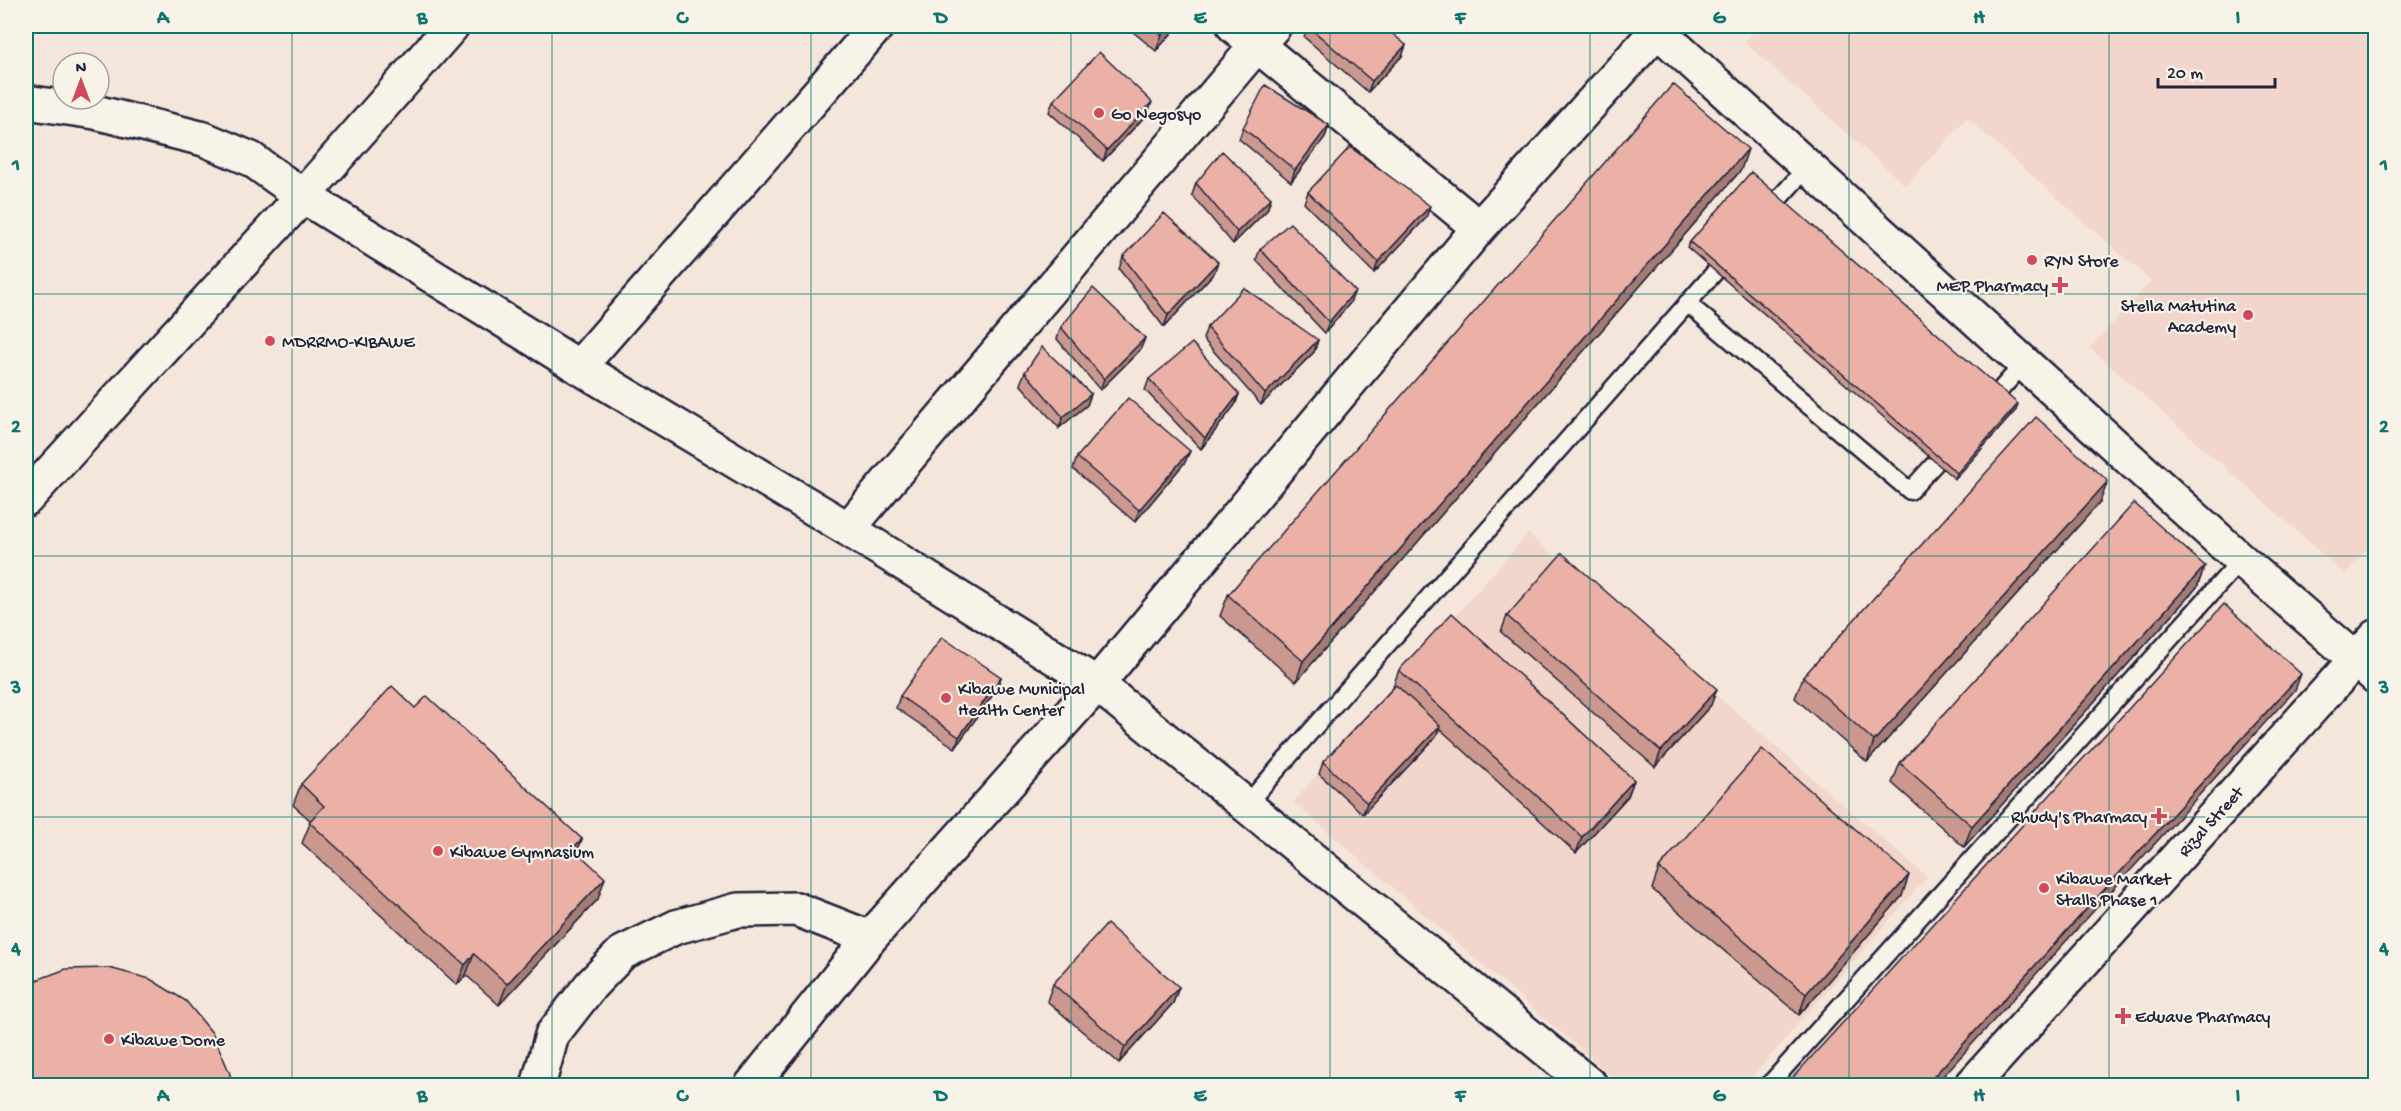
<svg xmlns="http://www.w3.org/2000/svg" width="2401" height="1111" viewBox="0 0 2401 1111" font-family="'Gochi Hand',sans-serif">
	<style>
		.built { fill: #f2d6cb }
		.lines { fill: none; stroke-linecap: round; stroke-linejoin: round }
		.lane-casing { stroke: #22223b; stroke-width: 21 }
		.street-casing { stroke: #22223b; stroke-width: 38 }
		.lane { stroke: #f7f3e8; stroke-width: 16 }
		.street { stroke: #f7f3e8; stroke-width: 33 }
		.wall { fill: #ca988f; stroke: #22223b; stroke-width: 1.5 }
		.shaded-wall { fill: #a47c74; stroke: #22223b; stroke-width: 1.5 }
		.building { fill: #ebb1a6; stroke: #22223b; stroke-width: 1.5 }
		.grid { fill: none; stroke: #0f766e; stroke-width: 1.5; stroke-opacity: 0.55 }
		.poi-dot { fill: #d1495b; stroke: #f7f3e8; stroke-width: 2 }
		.labels { text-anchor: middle; stroke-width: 4.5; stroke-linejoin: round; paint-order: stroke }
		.poi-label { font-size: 18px; fill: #22223b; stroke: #f7f3e8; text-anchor: start }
		.street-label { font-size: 18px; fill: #22223b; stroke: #f7f3e8 }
		.neatline { fill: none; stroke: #0f766e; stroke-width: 2 }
		.grid-label { font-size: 20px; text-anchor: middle; font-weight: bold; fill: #0f766e }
	</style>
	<rect width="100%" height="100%" fill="#f5e6db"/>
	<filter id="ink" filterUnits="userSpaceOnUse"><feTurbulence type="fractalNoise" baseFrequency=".0167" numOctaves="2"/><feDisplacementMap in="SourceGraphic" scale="12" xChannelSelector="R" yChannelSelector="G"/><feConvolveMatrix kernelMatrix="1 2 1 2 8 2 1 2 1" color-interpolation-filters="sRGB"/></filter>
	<g filter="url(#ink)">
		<path class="built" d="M1759,26H2375V540L2345,574L2090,348L2151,281L1967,118L1906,186L1744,42Z
			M1528,533L1927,877L1745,1085H1622L1293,802Z"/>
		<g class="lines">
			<defs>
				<path id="lane" d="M1766,213L1808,166
					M1687,303L1910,491L1950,447
					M1987,405L2024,363
					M1246,805L1730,255
					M1768,1086L2241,560"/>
				<path id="street" d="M1274,26L1257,45L1479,228
					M1657,30L2241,560L2376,677
					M26,102L95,112L204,139L251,159L303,196L579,367L848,529L1097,684L1591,1086
					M579,367L877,26
					M26,499L303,196L452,26
					M848,529L1257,45L1234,26
					M538,1086L552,1035L591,985L622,953L676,927L738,910L796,909L870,938L1097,684L1479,228L1661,26
					M751,1086L870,938
					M1971,1086L2376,637"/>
			</defs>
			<use href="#lane" class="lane-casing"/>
			<use href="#street" class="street-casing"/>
			<use href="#lane" class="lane"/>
			<use href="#street" class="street"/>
		</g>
		<path class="wall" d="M1126,26H1178L1156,51Z
			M1308,26L1406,45L1402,56L1368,92L1304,37Z
			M1053,101L1148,113L1103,161L1049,112Z
			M1329,125L1325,137L1291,182L1239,139L1243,128Z
			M1741,170L1296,682L1220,616L1228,595Z
			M1196,183L1271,198L1267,210L1233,244L1192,195Z
			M1308,192L1426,218L1374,273L1304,203Z
			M1690,242L2016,410L1955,479L1687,247Z
			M1260,249L1350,303L1325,333L1256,260Z
			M1123,257L1214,273L1164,327L1119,269Z
			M1061,327L1145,338L1140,350L1100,390L1057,339Z
			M1207,327L1318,340L1314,352L1261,405L1203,339Z
			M1025,372L1091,394L1087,405L1059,428L1020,384Z
			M1149,379L1239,394L1235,405L1201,449L1145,390Z
			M1190,451L1185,462L1135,522L1073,469L1077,457Z
			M2100,502L1867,762L1795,698L1803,677Z
			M2205,566L2197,587L1964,847L1892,783L1900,763Z
			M1507,616L1711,705L1655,767L1501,632Z
			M1399,670L1634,780L1628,796L1576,853L1439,728L1436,737L1363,814L1319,774L1323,762L1394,687L1393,686Z
			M1001,677L997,689L955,748L896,708L900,696Z
			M415,708L582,839L577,852L598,899L499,1005L466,975L457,985L302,843L311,821L293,805L301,784Z
			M1659,868L1902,896L1799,1015L1652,889Z
			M1053,984L1179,987L1173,1003L1119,1063L1047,1001Z"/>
		<path class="shaded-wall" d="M1170,26H1178L1156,51L1162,35Z
			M1406,45L1402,56L1368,92L1372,81Z
			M1152,102L1148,113L1103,161L1107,150Z
			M1329,125L1325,137L1291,182L1295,170Z
			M1748,149L1741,170L1296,682L1303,661Z
			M1271,198L1267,210L1233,244L1237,232Z
			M1430,206L1426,218L1374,273L1378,262Z
			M1218,262L1214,273L1164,327L1168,315Z
			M1355,291L1350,303L1325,333L1329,322Z
			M1145,338L1140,350L1100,390L1104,379Z
			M1318,340L1314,352L1261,405L1265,394Z
			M1091,394L1087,405L1059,428L1063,417Z
			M1239,394L1235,405L1201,449L1205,438Z
			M2018,404L2016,410L1955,479L1957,473Z
			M1190,451L1185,462L1135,522L1139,510Z
			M2108,481L2100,502L1867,762L1874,741Z
			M2205,566L2197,587L1964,847L1972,826Z
			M2301,674L2295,690L1934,1086H1925Z
			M1001,677L997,689L955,748L959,737Z
			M1717,689L1711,705L1655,767L1661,751Z
			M1440,726L1436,737L1363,814L1367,803Z
			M1634,780L1628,796L1576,853L1582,837Z
			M582,839L574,859L573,848Z
			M1909,875L1902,896L1799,1015L1806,994Z
			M605,878L598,899L499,1005L507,984Z
			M474,954L466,975L457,985L465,965Z
			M1179,987L1173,1003L1119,1063L1125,1047Z"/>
		<path class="building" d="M1151,26H1170L1162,35Z
			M1308,26H1383L1406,45L1372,81Z
			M1099,52L1152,102L1107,150L1053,101Z
			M1673,84L1748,149L1303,661L1228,595Z
			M1265,85L1329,125L1295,170L1243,128Z
			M1350,147L1430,206L1378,262L1308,192Z
			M1222,151L1271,198L1237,232L1196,183Z
			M1751,172L2018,404L1957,473L1690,242Z
			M1164,213L1218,262L1168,315L1123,257Z
			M1290,223L1355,291L1329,322L1260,249Z
			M1093,288L1145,338L1104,379L1061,327Z
			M1244,288L1318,340L1265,394L1207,327Z
			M1192,343L1239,394L1205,438L1149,379Z
			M1042,347L1091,394L1063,417L1025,372Z
			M1128,398L1190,451L1139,510L1077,457Z
			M2036,417L2108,481L1874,741L1803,677Z
			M2134,503L2205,566L1972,826L1900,763Z
			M1562,553L1717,689L1661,751L1507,616Z
			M2224,604L2301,674L1925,1086H1785Z
			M1452,613L1634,780L1582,837L1399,670Z
			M942,637L1001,677L959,737L900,696Z
			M1396,685L1440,726L1367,803L1323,762Z
			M392,686L415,708L427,696L582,839L573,848L605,878L507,984L474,954L465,965L309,822L324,806L301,784Z
			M1762,749L1909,875L1806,994L1659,868Z
			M1107,924L1179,987L1125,1047L1053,984Z
			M109,968L150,979L186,1001L213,1034L230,1074L231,1086H26V984L66,969Z"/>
	</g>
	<path class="grid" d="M292,26V1086M552,26V1086M811,26V1086M1071,26V1086M1330,26V1086M1590,26V1086M1849,26V1086M2109,26V1086M26,294H2376M26,556H2376M26,817H2376"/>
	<g class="poi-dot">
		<circle cx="1099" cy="113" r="6"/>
		<circle cx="2032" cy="260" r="6"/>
		<path d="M2057 276h6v6h6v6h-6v6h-6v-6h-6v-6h6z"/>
		<circle cx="2248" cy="315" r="6"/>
		<circle cx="270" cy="341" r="6"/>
		<circle cx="946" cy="698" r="6"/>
		<path d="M2156 807h6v6h6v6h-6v6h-6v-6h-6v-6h6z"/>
		<circle cx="438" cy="851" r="6"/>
		<circle cx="2044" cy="888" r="6"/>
		<path d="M2120 1007h6v6h6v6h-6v6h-6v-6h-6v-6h6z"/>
		<circle cx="109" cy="1039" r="6"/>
	</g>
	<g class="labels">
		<g class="poi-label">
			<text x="1111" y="119">Go Negosyo</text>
			<text x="2044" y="266">RYN Store</text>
			<text x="2048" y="291" text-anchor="end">MEP Pharmacy</text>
			<text x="2236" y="311" text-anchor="end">Stella Matutina<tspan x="2236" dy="21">Academy</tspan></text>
			<text x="282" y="347">MDRRMO-KIBAWE</text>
			<text x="958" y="694">Kibawe Municipal<tspan x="958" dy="21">Health Center</tspan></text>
			<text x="2147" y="822" text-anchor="end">Rhudy's Pharmacy</text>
			<text x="450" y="857">Kibawe Gymnasium</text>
			<text x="2056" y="884">Kibawe Market<tspan x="2056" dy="21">Stalls Phase 1</tspan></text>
			<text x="2135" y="1022">Eduave Pharmacy</text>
			<text x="121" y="1045">Kibawe Dome</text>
		</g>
		<g class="street-label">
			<text transform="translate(2210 821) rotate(-48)" y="6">Rizal Street</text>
		</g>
	</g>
	<rect width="2401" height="1111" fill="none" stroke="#f7f3e8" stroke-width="66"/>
	<g transform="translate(81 81)"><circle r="28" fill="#f7f3e8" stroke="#a29fa3" stroke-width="1.5"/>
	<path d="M0-4.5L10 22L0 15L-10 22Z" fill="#d1495b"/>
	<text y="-9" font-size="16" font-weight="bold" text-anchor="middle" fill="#22223b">N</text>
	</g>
	<path d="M2158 78v9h117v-9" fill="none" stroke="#22223b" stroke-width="3"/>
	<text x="2167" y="78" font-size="18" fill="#22223b" stroke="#f7f3e8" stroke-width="4.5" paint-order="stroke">20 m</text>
	<rect x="33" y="33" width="2335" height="1045" class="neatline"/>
	<g class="grid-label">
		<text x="163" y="23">A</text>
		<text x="422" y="23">B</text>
		<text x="682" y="23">C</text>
		<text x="941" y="23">D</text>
		<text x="1200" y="23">E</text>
		<text x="1460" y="23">F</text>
		<text x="1719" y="23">G</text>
		<text x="1979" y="23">H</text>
		<text x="2238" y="23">I</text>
		<text x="16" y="170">1</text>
		<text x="2384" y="170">1</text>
		<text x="16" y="432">2</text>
		<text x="2384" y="432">2</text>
		<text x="16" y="693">3</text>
		<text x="2384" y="693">3</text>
		<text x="16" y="954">4</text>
		<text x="2384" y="954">4</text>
		<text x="163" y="1101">A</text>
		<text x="422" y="1101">B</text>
		<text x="682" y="1101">C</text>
		<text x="941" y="1101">D</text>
		<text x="1200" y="1101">E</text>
		<text x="1460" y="1101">F</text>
		<text x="1719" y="1101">G</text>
		<text x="1979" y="1101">H</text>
		<text x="2238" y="1101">I</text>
	</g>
</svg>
